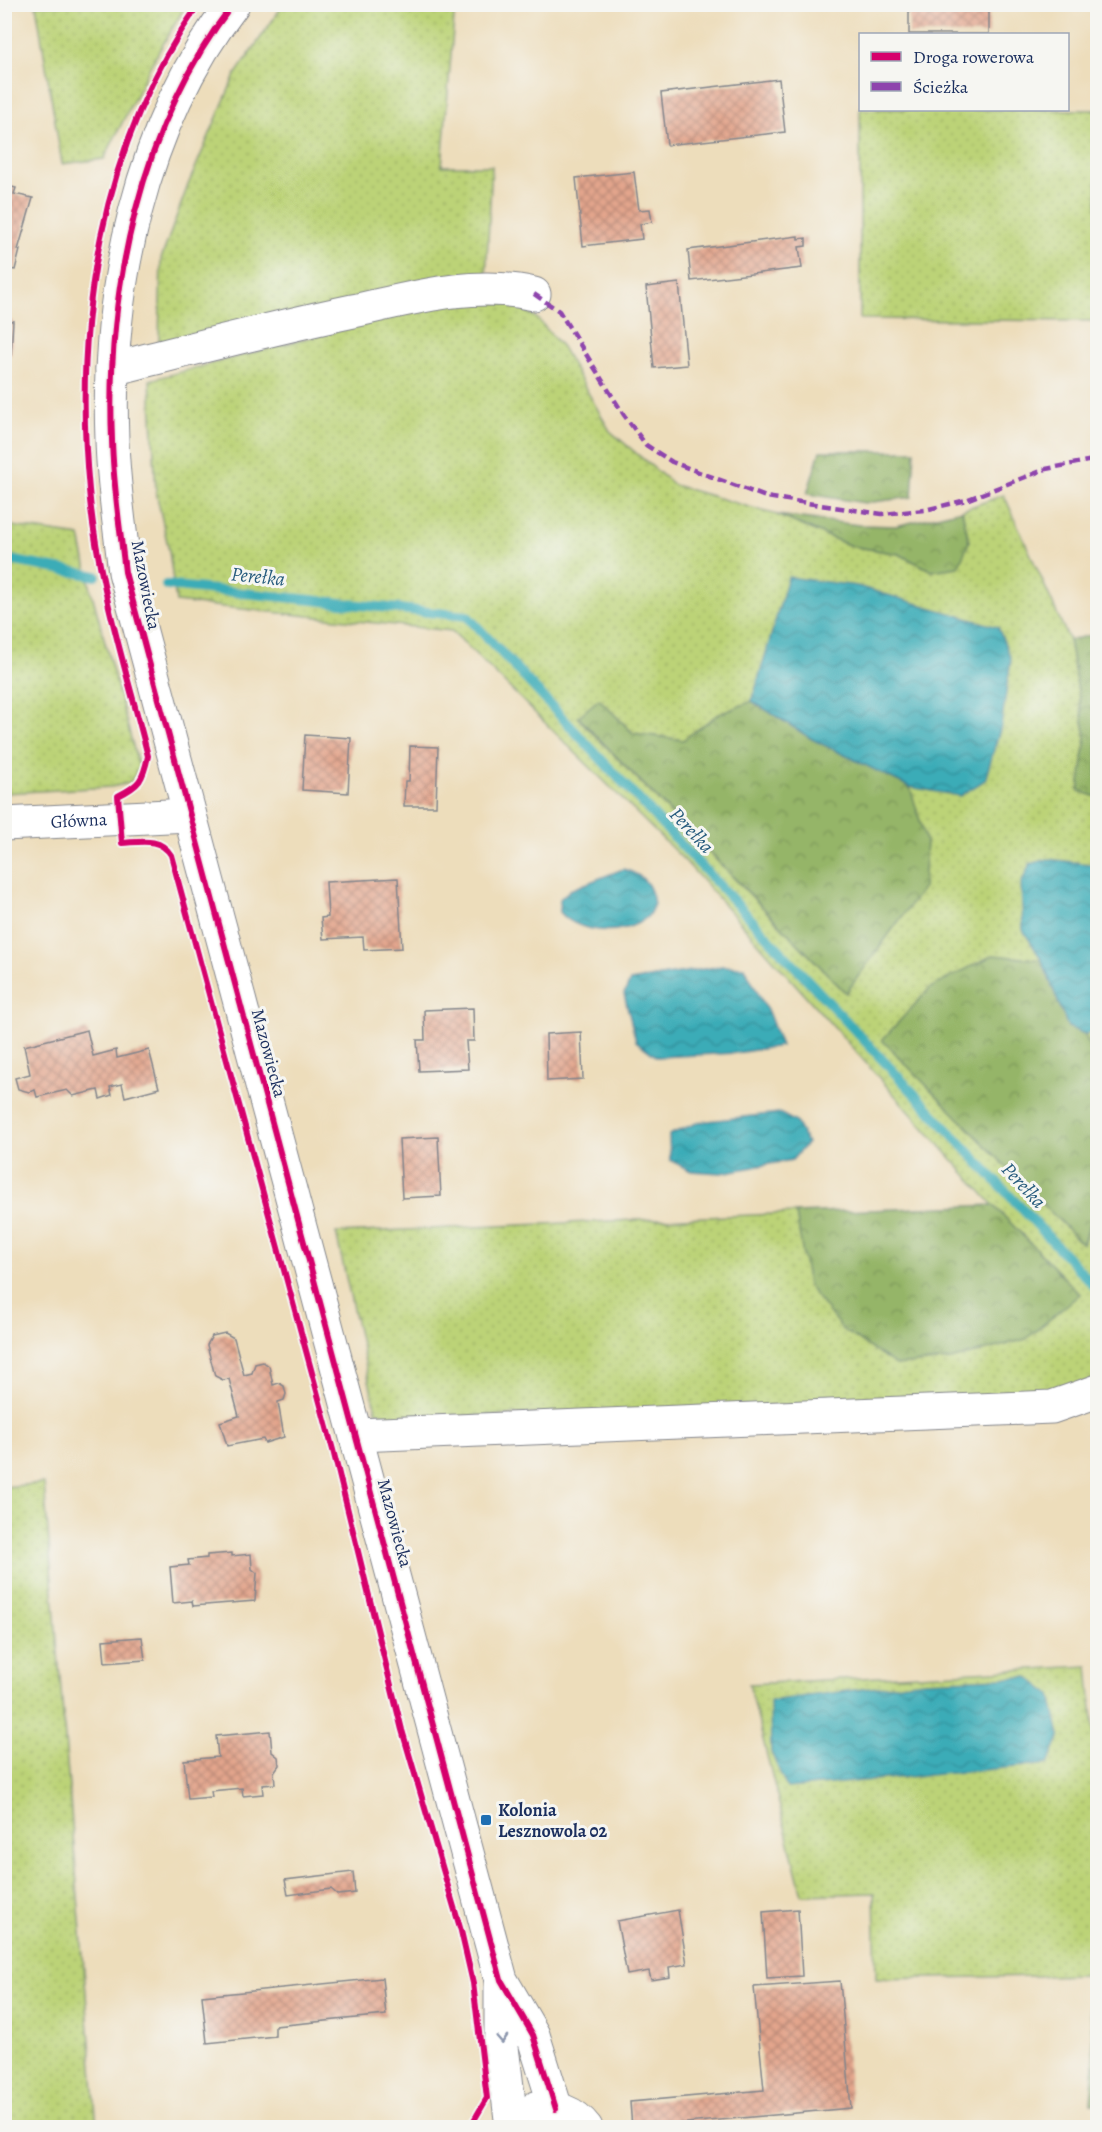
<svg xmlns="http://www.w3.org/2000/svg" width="1102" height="2132" viewBox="0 0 1102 2132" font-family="Alegreya,serif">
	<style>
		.green { fill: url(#green-dots); stroke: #6c816a; stroke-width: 1.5; fill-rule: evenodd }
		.forest { fill: url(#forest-crowns); stroke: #587263; stroke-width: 1.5 }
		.water { fill: url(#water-waves); stroke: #2b6e8a; stroke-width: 1.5 }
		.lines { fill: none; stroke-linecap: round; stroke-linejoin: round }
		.stream { stroke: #3bacb7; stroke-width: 10 }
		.building { fill: url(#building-cross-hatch) }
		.minor-casing { stroke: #84868c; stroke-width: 35 }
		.minor { stroke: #fff; stroke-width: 33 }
		.quiet { stroke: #8e44ad; stroke-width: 4.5; stroke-dasharray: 9 4.5; stroke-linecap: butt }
		.cycleway-casing { stroke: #f6f6f2; stroke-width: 10 }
		.cycleway { stroke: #d6006c; stroke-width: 6 }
		.oneway { stroke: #8d97ae }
		.poi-dot { fill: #1f6fb2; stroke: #f6f6f2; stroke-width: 2 }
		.labels { text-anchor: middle; stroke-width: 6; stroke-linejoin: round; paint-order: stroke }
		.street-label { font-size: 18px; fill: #1b2f5e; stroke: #f6f6f2 }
		.poi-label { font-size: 18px; font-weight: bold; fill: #1b2f5e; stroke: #f6f6f2; text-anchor: start }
		.water-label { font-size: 20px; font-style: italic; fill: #265b7d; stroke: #f6f6f2 }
	</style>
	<defs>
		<pattern id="green-dots" width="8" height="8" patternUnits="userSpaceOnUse" patternTransform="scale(1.5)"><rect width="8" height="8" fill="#bcd377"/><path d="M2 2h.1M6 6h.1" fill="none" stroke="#a1b569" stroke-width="1.8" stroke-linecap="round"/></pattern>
		<pattern id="forest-crowns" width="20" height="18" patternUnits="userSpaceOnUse" patternTransform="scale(1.5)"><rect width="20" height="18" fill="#95b568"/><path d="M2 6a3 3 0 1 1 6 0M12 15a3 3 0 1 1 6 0" fill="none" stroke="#799459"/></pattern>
		<pattern id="water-waves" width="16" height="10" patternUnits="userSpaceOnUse" patternTransform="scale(1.5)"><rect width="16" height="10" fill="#3bacb7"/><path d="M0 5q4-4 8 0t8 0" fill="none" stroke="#318c98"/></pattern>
		<pattern id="building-cross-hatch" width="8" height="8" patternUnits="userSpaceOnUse" patternTransform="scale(1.5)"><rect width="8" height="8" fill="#e3a58c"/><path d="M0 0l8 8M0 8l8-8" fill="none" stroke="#b78776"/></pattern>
	</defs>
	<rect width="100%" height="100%" fill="#f6f6f2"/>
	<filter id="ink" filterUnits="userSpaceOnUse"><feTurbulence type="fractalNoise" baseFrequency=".0167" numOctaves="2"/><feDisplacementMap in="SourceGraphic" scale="12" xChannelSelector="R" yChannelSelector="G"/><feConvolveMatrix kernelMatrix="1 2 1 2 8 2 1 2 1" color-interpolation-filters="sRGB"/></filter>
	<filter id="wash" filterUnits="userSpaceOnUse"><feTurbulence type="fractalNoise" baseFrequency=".008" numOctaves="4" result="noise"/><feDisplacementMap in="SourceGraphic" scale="24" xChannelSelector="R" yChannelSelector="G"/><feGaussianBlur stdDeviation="1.35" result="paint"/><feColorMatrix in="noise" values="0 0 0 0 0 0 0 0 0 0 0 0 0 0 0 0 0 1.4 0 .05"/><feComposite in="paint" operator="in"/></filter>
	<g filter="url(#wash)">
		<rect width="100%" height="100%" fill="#edddbb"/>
		<path class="green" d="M36,5H186L151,65L104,159L62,164Z
			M283,5H455L442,166H492L486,277L159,342L161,259L188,185L235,75Z
			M860,109L1097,110V321L860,319Z
			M447,301L514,304L537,318L562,347L610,431L674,485L777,515L851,546L899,554L932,571L969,542L962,510L1004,495L1069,640L1086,737L1079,791L1097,797V1070L1085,1034L1083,1243L1097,1208V1378L1051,1396L394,1419L376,1411L336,1233L796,1213L809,1286L1079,1293L993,1205L685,861L452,631L176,602L169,551L156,492L150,380ZM599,700L633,733L683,740L717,715L846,993L578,718Z
			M5,525L80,536L91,590L139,768L130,783L111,787L5,793Z
			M44,1483L97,2127H5V1487Z
			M1088,1666L1098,1775L1097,2065H1094L1088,1975L876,1979L874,1893L802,1895L749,1684Z"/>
		<path class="forest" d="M820,451H915L912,497L865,503L807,494Z
			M962,510L969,542L958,567L932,571L899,554L851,546L777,515L859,525L896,526Z
			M1097,634H1098L1097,797L1079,791L1086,737L1069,640Z
			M599,699L633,733L683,740L717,715L752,701L812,739L910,787L926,841L923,888L846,993L578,717Z
			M993,955L1042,960L1068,1027L1085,1034L1097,1070V1208L1082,1244L882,1040L930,988Z
			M993,1205L1080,1294L1026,1339L951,1360L896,1365L842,1329L808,1286L796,1213Z
			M1094,2065H1097V2103H1091Z"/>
		<path class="water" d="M788,577L857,586L998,627L1011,659L1001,726L985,780L960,796L910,787L812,739L752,701Z
			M1048,859L1097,865V1031L1085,1034L1068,1027L1042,960L1023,930L1021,884L1030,864Z
			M623,869C643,875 651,883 654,904C652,908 650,914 647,917C625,937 578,934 560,912V899L570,890Z
			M722,966L744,967L769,1014L781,1046L736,1053L657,1057L636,1041L624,994L630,981Z
			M779,1113L796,1122L807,1143L792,1160L721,1173L691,1171L670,1160L669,1135L699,1122Z
			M1028,1677L1051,1695L1060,1736L1048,1764L787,1788L771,1752L770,1701L924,1681Z"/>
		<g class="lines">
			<path class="stream" d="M4,559L96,576
				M166,585L467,616L1098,1290"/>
		</g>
		<g id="blocks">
			<path class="building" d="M909,4H989V34H909Z
				M779,79L785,132L667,145L661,93Z
				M634,172L639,210L650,209L652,222L640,224L642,239L583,246L576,178Z
				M4,185L16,188L14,194L33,198L18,250H20L15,270L4,268Z
				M798,236V239L806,238V246L799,247L802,268L691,281L688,250Z
				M679,283L687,365L654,368L646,287Z
				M4,320L13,321L11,355H4Z
				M305,735L351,738L348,793L302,790Z
				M410,746L438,747L436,806H404L405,781H409Z
				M398,878L402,948L364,950L363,937L323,939L321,918L328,917L326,882Z
				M473,1008L474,1041H466L468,1069L419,1071L417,1040H425L424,1010Z
				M87,1030L93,1056L116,1050L117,1058L149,1050L159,1088L125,1097L122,1084L110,1087L112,1095L100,1099L98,1090L73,1096L67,1090L37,1097L35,1090L29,1092L18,1089L15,1078L30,1074L24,1046Z
				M581,1032L583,1079L547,1081L546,1034Z
				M438,1137L441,1196L402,1198L399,1139Z
				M225,1333L234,1338L244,1375L252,1373L255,1364L263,1362L269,1366L273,1385L279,1383L284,1386L286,1394L284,1400L278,1402L284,1437L265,1443L263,1439L227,1446L220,1422L239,1416L229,1379L223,1380L215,1376L207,1345L212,1336Z
				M232,1553V1556L251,1554L252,1569L257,1573L255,1601L193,1606L192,1601L173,1603L170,1567L189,1565L188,1560L207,1558V1555Z
				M142,1637L145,1660L105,1663L103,1640Z
				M270,1731L272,1752L278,1757L279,1765L274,1772L275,1784L262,1785L263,1794L243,1796L242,1788L211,1791L212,1797L188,1799L184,1760L218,1757L216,1736Z
				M353,1872L355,1893L338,1895L331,1889L288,1895L285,1880Z
				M798,1909L802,1976L767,1978L763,1912Z
				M678,1910L687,1964L669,1967L670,1977L651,1980L649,1971L627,1975L617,1921Z
				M382,1978L386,2015L275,2026V2036L207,2043L202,1996Z
				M840,1981L851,2108L632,2128L630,2102L764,2090L754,1987Z"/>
		</g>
	</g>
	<g filter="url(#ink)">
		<use href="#blocks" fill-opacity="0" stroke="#84868c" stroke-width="1.5"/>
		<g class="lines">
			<defs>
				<g id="minor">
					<path d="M233,4C140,125 106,290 112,440C113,484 120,528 125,572L501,1980L533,2035L556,2109"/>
					<path d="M112,369C192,349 272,328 353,311C413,298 473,280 534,294"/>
					<path id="s1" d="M4,824L189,815"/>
					<path d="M357,1435L1052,1407L1098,1391"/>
					<path d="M501,1982V2039L511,2119"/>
					<path d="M536,2108C556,2106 574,2112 586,2128"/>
				</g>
			</defs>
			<use href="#minor" class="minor-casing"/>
			<use href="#minor" class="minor"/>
			<path class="quiet" d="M534,294L559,311L624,415L646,445L672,462L766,497L882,514L925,510L966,500L1046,469L1098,459"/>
			<defs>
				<path id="cycleway" d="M199,4C100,144 73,323 89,490C97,580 126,669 148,756C143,780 140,785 118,796L122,843C141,842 160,837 171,855L333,1450L402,1730L461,1931L473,1983L487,2098L473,2122L460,2128
					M233,4C140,125 106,290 112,440C113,484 120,528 125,572L501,1980L533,2035L556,2109"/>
			</defs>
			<use href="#cycleway" class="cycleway-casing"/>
			<use href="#cycleway" class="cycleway"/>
		</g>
		<defs><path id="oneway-chevron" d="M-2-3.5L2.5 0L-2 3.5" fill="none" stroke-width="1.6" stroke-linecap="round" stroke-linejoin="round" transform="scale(1.5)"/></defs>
		<use class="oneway" href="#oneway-chevron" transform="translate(502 2039) rotate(87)"/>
	</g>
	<rect class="poi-dot" x="480" y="1814" width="12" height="12" rx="3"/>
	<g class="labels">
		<g class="street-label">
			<text transform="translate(146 585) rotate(79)" y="6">Mazowiecka</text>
			<text dy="6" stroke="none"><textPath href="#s1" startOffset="75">Główna</textPath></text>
			<text transform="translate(269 1053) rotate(75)" y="6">Mazowiecka</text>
			<text transform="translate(395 1523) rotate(75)" y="6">Mazowiecka</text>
		</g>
		<g class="poi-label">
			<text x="498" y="1816">Kolonia<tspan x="498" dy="21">Lesznowola 02</tspan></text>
		</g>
		<g class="water-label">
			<text transform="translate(258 576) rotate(6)" y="7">Perełka</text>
			<text transform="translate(692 830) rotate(47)" y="7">Perełka</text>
			<text transform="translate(1024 1185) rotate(47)" y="7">Perełka</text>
		</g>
	</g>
	<rect width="1102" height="2132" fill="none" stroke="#f6f6f2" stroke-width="24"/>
	<rect x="859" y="33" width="210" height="78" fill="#f6f6f2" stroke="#9ea6b7" stroke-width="1.5"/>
	<rect x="871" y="52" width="30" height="9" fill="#d6006c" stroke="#9ea6b7" stroke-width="1.5"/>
	<text x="913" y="63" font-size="18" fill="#1b2f5e">Droga rowerowa</text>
	<rect x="871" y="82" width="30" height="9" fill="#8e44ad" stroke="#9ea6b7" stroke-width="1.5"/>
	<text x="913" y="93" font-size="18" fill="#1b2f5e">Ścieżka</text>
</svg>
